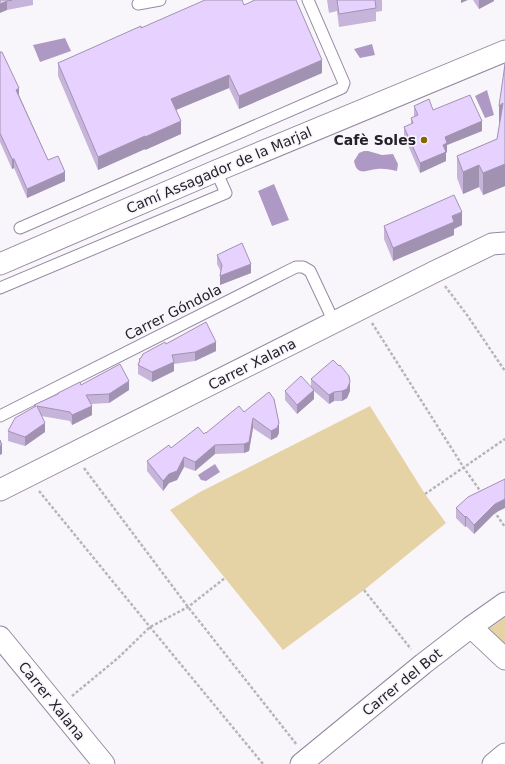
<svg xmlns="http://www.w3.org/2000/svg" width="505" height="764" viewBox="0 0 505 764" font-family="'DejaVu Sans',sans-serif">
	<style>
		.green { fill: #e5d3a6 }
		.water { fill: #ae99c5 }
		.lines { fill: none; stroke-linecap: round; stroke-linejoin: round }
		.service-casing { stroke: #968aa2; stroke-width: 13 }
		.minor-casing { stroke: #968aa2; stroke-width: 23 }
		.path { stroke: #b7b4ba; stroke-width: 2.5; stroke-dasharray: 3 2; stroke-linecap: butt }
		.service { stroke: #fff; stroke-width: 11 }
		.minor { stroke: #fff; stroke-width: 21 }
		.wall { fill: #c7b4db }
		.shaded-wall { fill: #a292b2 }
		.building { fill: #e7d1ff; stroke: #a292b2 }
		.poi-dot { fill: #846700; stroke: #f9f6fb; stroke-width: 1.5 }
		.labels { text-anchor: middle; stroke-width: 3.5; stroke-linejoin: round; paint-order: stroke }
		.poi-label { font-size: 14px; font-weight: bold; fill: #242029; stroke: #f9f6fb; text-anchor: end }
		.street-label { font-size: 14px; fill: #242029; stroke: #f9f6fb }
	</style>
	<rect width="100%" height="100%" fill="#f9f6fb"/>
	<path class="green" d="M370,406L425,494L446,523L364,590L283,650L170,510L200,492Z
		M505,617V646L487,630Z"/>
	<path class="water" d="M65,38L71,51L40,62L33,45Z
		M372,44L375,55L360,58L354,49Z
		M487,90L494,115L485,118L475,96Z
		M364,151H368L382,155L393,154L398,164L397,171C391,170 384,168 377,169C367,170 357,177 354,161L359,153Z
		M274,184L289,220L272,226L258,191Z
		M215,464L220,472L206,481L201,480L198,475Z"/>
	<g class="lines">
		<defs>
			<path id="service" d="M138,4L160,0
				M20,228L342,88L344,83L308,0
				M0,288L226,193L216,171
				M0,416L296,267H303L310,271L334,322"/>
			<path id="minor" d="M0,264L216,171L505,51
				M0,490L434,272L492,244L505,243
				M471,627L505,659
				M0,637L104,764
				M301,764L423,664L471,627L505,603
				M493,764L505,754"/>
		</defs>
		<use href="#service" class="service-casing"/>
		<use href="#minor" class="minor-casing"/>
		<path class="path" d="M445,286L467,315L505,371
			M372,323L464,468L481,492
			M84,468L188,607L297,745
			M39,491L150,627L263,764
			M425,494L505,439
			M494,511L505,527
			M364,590L411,649
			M72,696L118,658L150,627L188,607L225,578"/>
		<use href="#service" class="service"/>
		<use href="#minor" class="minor"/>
	</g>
	<path class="wall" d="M0,0H33V5L7,10Z
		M327,0H382V11L376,12V21L339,27L337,11L329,13Z
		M473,0H494V1L479,9Z
		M244,5L322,73L239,109L229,88L176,110L181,134L145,150V149L98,170L58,76V63L141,28Z
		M0,52L48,160L65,181L27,198L14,168L12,169L0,142Z
		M505,64V186L483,195L479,187L463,194L457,178V156L497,139L499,127Z
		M414,106L433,110L482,131L447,145V152L446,153V161L420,173L404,136V127L411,124V118L414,117Z
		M462,225L454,229V235L393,261L384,239V226Z
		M217,255L251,273L220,285L221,272L217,264Z
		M166,344L216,351L195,361L174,364V371L152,382L138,374V365L139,362V359Z
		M311,379L350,391L347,398L342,401H334L329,404L314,391V399L297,414L285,400V391L311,386Z
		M81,385L129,390L109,403L91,404L92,415L72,425L70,421L41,416L45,432L25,446L8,441V431L34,407V405L58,394V393Z
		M244,412L279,433L277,437L271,440L253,428L249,451L244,453L215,454L195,471L184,467L177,480L169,483L163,491L147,471V461L171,448L206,433Z
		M456,508L495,513L474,534L466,526L465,527L456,518Z"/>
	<path class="shaded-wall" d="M461,0H468L461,3Z
		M479,0H494V1L479,9Z
		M7,1V10L0,13V4Z
		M322,60V73L239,109V96Z
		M229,75V88L171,112V99Z
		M19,88V98L16,90Z
		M503,103L499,128V106Z
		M181,121V134L145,150V137Z
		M482,121V131L447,145V152L446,153V161L420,173V163L443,145L445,137Z
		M145,136V149L98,170V157Z
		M12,159H14V168L12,169Z
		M505,164V186L483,195V173Z
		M479,165V187L463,194V172Z
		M65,172V181L27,198V189Z
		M462,212V225L454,229V235L393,261V248L452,216Z
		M251,264V273L220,285V276Z
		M216,342V351L195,361V352Z
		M174,362V371L152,382V372Z
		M129,381V390L109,403V394Z
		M350,382V391L347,398L342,401V391Z
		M314,390V399L297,414V405Z
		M334,392V401L329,404V395Z
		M92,406V415L72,425V415Z
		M253,418V428L249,451L244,453V444Z
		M45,423V432L25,446V437Z
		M279,423V433L277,437L271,440V431Z
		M2,445V454L0,455V446Z
		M215,445V454L195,471V462Z
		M184,457V467L177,480L169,483L163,491V481Z
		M505,499V508L495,513L474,534V525L495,504Z
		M466,516V526L465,527V517Z"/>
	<path class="building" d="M0,0H12L7,1L0,4Z
		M205,0H242L244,5L255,0H296L322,60L239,96L229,75L171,99L181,121L145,137V136L98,157L58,63L141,26V28Z
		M337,0H375L376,8L339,14Z
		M0,52H2L19,88L16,90L48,160L58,156L65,172L27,189L14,159H12L0,133Z
		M505,64V164L483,173L479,165L463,172L457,156L497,139L503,103L499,106Z
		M470,95L482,121L445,137L447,143L443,145L446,152L420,163L404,127L413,123L411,118L418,115L414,106L429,99L433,110Z
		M454,195L462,212L452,216L454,222L393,248L384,226Z
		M242,243L251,264L220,276L222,265L217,255Z
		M206,322L216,342L195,352L172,355L174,362L152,372L138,365L140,360L139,359L141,358L143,354L165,342L166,344Z
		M333,360L339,366L340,365L349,376L350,382L347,389L342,391L334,392L329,395L311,379Z
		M120,364L129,381L109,394L86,395L92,406L72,415L70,412L37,406L45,423L25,437L8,431L15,418L36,406L34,405L58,394V393L80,382L81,385Z
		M301,376L314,390L297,405L285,391Z
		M269,392L274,399L279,423L277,428L271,431L253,418L249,442L244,444L215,445L195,462L184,457L177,471L169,474L163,481L147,461L169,445L171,448L198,427L204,434L206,432V433L239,406L244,412Z
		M0,440L2,445L0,446Z
		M505,479V499L495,504L474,525L466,516L465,517L456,508L468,497Z"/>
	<circle class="poi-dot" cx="424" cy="140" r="4"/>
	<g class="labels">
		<g class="poi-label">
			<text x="416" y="145">Cafè Soles</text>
		</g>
		<g class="street-label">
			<text transform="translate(219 170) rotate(-23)" y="5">Camí Assagador de la Marjal</text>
			<text transform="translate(173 312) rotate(-27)" y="5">Carrer Góndola</text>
			<text transform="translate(252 364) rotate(-27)" y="5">Carrer Xalana</text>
			<text transform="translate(402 682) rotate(-39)" y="5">Carrer del Bot</text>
			<text transform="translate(52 701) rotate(51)" y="5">Carrer Xalana</text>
		</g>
	</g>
</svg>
